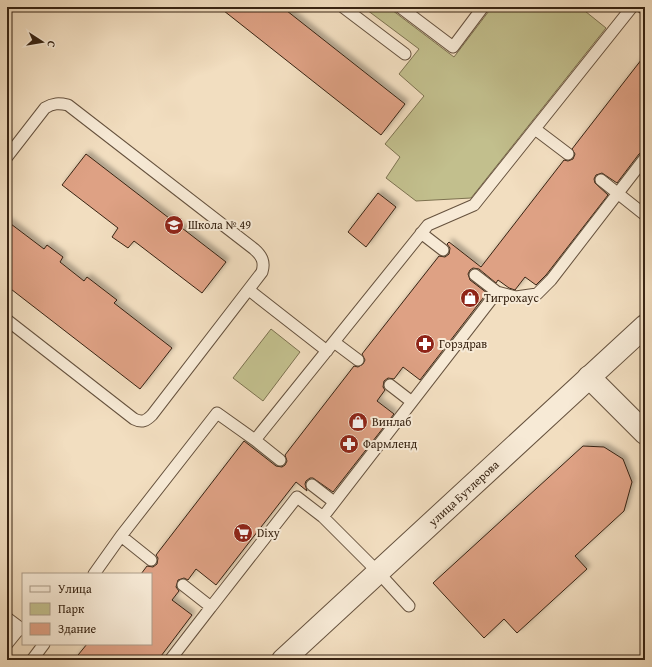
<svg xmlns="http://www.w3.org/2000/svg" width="652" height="667" viewBox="0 0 652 667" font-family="'Gentium Book Plus',serif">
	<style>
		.green { fill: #c2bf8d; stroke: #7d7250 }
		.building { fill: #dea184; stroke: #382413; filter: url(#shadow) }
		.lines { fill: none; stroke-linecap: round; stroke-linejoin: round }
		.service-casing { stroke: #66523e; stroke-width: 13 }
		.minor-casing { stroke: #66523e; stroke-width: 24 }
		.tertiary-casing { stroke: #66523e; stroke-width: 24 }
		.service { stroke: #f7ead6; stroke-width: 11 }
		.minor { stroke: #f7ead6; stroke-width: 22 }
		.tertiary { stroke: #f7ead6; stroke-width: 22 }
		.labels { text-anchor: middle; stroke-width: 4; stroke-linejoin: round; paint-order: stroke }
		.poi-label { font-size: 12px; fill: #382413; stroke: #f7ead6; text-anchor: start }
		.street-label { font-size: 12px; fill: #382413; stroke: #f7ead6 }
	</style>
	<defs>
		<filter id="shadow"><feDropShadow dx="3.5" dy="-3.5" stdDeviation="2" flood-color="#0004"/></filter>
	</defs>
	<rect width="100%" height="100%" fill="#f2dec0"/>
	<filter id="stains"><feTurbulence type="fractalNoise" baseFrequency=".005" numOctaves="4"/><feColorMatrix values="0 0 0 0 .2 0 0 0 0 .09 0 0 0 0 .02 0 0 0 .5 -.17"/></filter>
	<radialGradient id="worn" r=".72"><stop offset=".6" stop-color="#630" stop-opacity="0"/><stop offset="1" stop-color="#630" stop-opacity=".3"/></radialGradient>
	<path class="green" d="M363,7H388L454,57L492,7H580L606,28L471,198L416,201L386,178L400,157L385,144L424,96L399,74L419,49Z
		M271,329L300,352L263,401L233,378Z"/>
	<path class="building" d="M219,7H282L405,104L381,135Z
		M645,55V150L639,154L617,183L602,173L596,175L594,179L595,183L608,195L546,275L536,285L525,277L515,290L509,288L498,280L496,283L479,269L473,268L470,270L468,274L470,280L487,293L420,380L403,367L394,379L388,378L384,381L383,387L385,390L377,401L394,414L333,492L313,478H310L306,481L305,484L307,491L296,482L216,585L196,569L188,580L184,578L178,580L176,587L179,591L172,600L192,615L158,660H74L87,644H151V574H141L147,566L153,567L157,564L158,558L156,555L244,441L276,466L282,467L285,465L287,461L285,455L354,366L358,367L363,364L365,360L362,354L439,256L445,257L449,254L450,248L447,244L449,242L481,267L564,160L568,161L573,159L575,154L572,149Z
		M86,154L226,262L202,293L134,241L128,248L112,237L118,228L62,185Z
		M378,193L396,207L366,247L348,232Z
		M7,221L44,249L47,245L63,257L60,262L84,281L87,277L117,300L114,303L172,348L140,389L7,286Z
		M583,446L604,447L623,459L632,482L624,511L575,556L587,569L517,633L504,619L484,638L433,583Z"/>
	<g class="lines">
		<defs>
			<path id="service" d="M343,7L405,54
				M400,7L453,47L483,7
				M642,7L645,9
				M535,129L568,154
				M7,157L45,108C53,103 59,103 68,105L254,249C262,256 265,262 262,272L152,415C146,421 142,423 134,419L7,320
				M601,180L645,215
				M421,233L443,250
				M475,275L497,292
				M249,290L327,351
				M334,342L358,360
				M390,385L412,402
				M255,440L280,460
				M312,485L334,502
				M323,517L497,292L516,297L537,294L551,280L645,158
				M121,536L151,560
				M94,574L121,536L217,413L255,440L428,225L474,205L632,7
				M183,585L211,607L297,497L323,517L378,572L409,606
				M7,618L23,630
				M7,644L20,628
				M32,660L44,644
				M170,660L211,607"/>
			<path id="minor" d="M589,377L645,433"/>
			<g id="tertiary">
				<path id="s1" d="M283,660L645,326"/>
			</g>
		</defs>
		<use href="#service" class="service-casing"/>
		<use href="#minor" class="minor-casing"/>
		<use href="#tertiary" class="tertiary-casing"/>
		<use href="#service" class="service"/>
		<use href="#minor" class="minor"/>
		<use href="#tertiary" class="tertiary"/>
	</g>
	<defs>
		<symbol id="school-disc" viewBox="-11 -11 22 22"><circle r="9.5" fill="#8f2418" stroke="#f7ead6"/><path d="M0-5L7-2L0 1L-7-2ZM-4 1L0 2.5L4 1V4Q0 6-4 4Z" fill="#fff"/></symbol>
		<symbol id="shop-disc" viewBox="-11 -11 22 22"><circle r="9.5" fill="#8f2418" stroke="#f7ead6"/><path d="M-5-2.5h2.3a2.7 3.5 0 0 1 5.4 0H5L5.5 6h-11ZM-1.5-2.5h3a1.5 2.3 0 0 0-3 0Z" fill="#fff"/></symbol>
		<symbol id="pharmacy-disc" viewBox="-11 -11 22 22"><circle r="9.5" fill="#8f2418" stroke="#f7ead6"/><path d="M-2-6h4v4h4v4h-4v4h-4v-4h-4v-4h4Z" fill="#fff"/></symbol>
		<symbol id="supermarket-disc" viewBox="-11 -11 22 22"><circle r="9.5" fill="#8f2418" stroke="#f7ead6"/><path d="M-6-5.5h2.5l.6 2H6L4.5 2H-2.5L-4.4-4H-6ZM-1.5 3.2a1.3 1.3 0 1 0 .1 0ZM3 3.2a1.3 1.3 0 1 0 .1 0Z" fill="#fff"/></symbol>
	</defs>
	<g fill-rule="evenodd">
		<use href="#school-disc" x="163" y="214" width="22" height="22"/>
		<use href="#shop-disc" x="459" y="287" width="22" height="22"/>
		<use href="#pharmacy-disc" x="414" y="333" width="22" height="22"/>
		<use href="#shop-disc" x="347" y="411" width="22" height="22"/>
		<use href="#pharmacy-disc" x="338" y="433" width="22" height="22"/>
		<use href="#supermarket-disc" x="232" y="522" width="22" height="22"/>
	</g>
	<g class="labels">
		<g class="poi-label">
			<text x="188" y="229">Школа № 49</text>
			<text x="484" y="302">Тигрохаус</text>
			<text x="439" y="348">Горздрав</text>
			<text x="372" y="426">Винлаб</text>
			<text x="363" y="448">Фармленд</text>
			<text x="257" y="537">Dixy</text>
		</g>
		<g class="street-label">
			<text dy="4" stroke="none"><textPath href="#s1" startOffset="246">улица Бутлерова</textPath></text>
		</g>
	</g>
	<rect width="652" height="667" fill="none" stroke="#f2dec0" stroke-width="24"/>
	<rect x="8" y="8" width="636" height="651" fill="none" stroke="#382413" stroke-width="2"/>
	<rect x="12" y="12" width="628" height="643" fill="none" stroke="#382413"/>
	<rect x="22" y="573" width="130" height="72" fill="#f7ead6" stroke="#ab9b88"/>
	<rect x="30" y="586" width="20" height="6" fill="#f7ead6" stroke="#ab9b88"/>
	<text x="58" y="593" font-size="12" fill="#382413">Улица</text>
	<rect x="30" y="603" width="20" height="12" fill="#c2bf8d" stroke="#ab9b88"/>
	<text x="58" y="613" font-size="12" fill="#382413">Парк</text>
	<rect x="30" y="623" width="20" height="12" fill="#dea184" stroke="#ab9b88"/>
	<text x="58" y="633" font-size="12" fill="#382413">Здание</text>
	<g transform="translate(42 42) rotate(102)" stroke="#f7ead6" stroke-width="3" paint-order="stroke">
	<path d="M0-3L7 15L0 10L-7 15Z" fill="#382413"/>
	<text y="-6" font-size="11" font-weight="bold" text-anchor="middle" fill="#382413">С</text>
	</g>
	<rect width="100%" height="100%" filter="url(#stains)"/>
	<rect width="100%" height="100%" fill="url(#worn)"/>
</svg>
